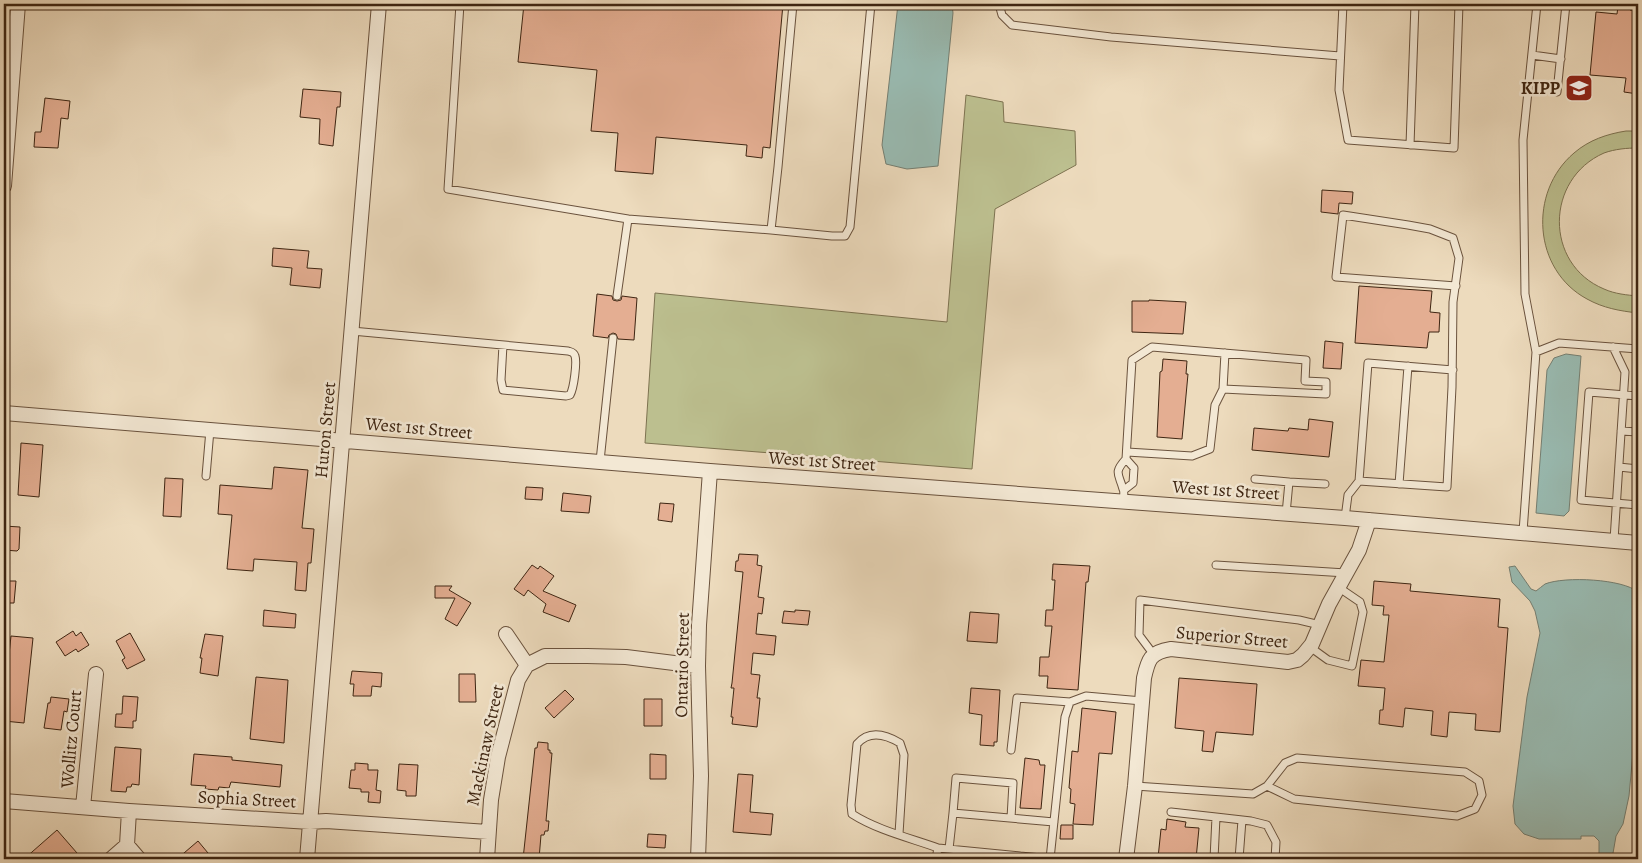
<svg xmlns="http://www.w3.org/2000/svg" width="1642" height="863" viewBox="0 0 1642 863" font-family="Alegreya,serif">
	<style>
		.green { fill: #bcbf8f; stroke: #7d7250 }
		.water { fill: #99bbb2; stroke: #757f72 }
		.building { fill: #e4ae92; stroke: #3e2512 }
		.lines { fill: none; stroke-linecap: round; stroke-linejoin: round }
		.service-casing { stroke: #6a523d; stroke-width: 9 }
		.minor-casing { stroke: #6a523d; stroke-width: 16 }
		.service { stroke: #f3e8d4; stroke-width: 7 }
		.minor { stroke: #f3e8d4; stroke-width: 14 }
		.labels { text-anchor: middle; stroke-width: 5; stroke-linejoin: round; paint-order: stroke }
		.poi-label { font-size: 18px; font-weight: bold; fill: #3e2512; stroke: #f3e8d4; text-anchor: end }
		.street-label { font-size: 18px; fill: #3e2512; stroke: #f3e8d4 }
	</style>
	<rect width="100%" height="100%" fill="#eddbbd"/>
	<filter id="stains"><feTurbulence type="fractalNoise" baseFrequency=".004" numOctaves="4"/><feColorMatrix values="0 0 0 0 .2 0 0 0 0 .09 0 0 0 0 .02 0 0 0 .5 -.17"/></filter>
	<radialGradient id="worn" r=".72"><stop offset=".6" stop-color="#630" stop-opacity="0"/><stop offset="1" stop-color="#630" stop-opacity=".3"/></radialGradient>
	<path class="green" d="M966,95L1003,102L1004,122L1075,131L1076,165L995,209L972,469L645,443L655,293L947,322Z
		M1626,131H1638V148C1627,148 1615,149 1604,153C1545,179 1544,264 1604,289C1615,294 1627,295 1638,296V313C1620,311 1603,308 1587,299C1533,270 1528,192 1574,153C1589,140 1607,134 1626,131Z"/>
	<path class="water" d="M898,4H952L953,13L938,166L907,169L886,164L882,145Z
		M1566,354L1581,356L1569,511L1564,516L1536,513L1547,370L1554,358Z
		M1515,566L1531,589L1536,591C1539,589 1542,586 1545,584C1565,576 1623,579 1638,592V698L1629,796L1623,824L1616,836L1612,859H1599V841L1594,836H1581V839H1539L1524,834L1515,824L1513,806L1527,697L1540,633L1535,611L1530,601L1512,582L1509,567Z"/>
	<path class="building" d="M524,4H783L770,148L763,147L762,158L746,156L747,145L656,137L653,174L615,171L618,133L591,131L597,70L518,62Z
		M1618,6L1631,8L1630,10L1638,11V94L1624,92L1626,78L1590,75L1596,12L1617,14Z
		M303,89L341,92L340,107H337L333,146L319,144L320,119L300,117Z
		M45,98L70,101L68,119L61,118L58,148L34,147L35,132H41Z
		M1322,190L1353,192L1352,204L1339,203L1338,214L1321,212Z
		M273,248L309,251L307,268L322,269L320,288L290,285L292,268L272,266Z
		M1359,286L1432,291L1430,312L1440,313L1439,332H1429L1427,348L1355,343Z
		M597,294L612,296L613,300L617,301L621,300L622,296L637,298L634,340L618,339L616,334L613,333L609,335L608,338L593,336Z
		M1149,300L1186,302L1183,334L1132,332V301H1149Z
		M1325,341L1343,343L1341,369L1323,368Z
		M1163,359L1187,361L1186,374H1188L1182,439L1157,437L1160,372L1162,371Z
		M1309,419L1333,422L1329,457L1252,450L1254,428L1288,431L1289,428L1308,430Z
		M21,443L43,445L39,497L18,495Z
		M274,467L308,470L302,528L314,529L311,563H308L306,591L295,590L297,562L254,559L253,571L227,569L232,515L218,514L220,485L272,489Z
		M165,478L183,479L181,517L163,516Z
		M526,487L543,488L542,500L525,499Z
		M563,493L591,496L589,513L561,511Z
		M660,503L674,504L672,522L658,520Z
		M4,526L20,527L19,549L17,551L4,550Z
		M739,554L758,555L757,565L762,566L758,597L764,598L762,614L758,613L756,634L776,636L774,655L753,653L751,674L760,675L757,698H760L757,727L732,724L733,717H731L734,688H731L732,683L743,572L735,571L736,561H738Z
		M1053,564L1090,566L1088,582H1086L1078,690L1047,688L1048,676H1039L1040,657H1049L1052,626H1045L1046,610H1053L1055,580H1052Z
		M532,565L538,569L540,566L554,576L543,591L576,605L569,622L543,612L546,604L528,590L524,596L514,589Z
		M4,581H16L14,603H4Z
		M1374,581L1411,584L1410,591L1500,599L1498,627L1508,628L1500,732L1475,730L1476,714L1449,712L1447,737L1431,735L1433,711L1405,708L1403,727L1379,724L1380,710H1383L1385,688L1358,686L1361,660L1384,662L1389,615H1383L1384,606L1372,605Z
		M435,586H452L449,590L471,603L457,626L445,619L455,598H435Z
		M264,610L296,614L295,628L263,626Z
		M795,610L810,611L808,625L782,623L784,611L795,612Z
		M970,612L999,614L997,643L967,641Z
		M73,631L76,636L81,632L89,645L78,652L76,649L65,656L56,642Z
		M130,633L145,660L127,669L122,660L125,658L116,641Z
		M205,634L223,636L218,676L200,673L202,658H200Z
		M11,636L33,638L24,723L4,721V700Z
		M352,671L382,673L381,687L372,686L371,696H353L354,684H350Z
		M459,674H475L476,702H459Z
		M256,677L288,680L284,743L250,739Z
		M1179,678L1257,684L1253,735L1216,732L1213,752L1202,751L1204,731L1175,728Z
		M971,688L1000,690L997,742H994V746L980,745L982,715L969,713Z
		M565,690L574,699L554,718L545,708Z
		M123,696L138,697L136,721H133V728L115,727L116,714H122Z
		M51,697L69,699L67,712L64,711L61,730L44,728L48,703H50Z
		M644,699H662V726H644Z
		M1082,708L1116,712L1112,754L1099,753L1093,825L1073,824L1075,804L1070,803L1071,789L1069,788L1072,751L1078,752Z
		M538,742L548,743V750H550V753H552L546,821H549L548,831H545L544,835H541L539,859H523L535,748H537Z
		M115,747L141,749L139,785L132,784L131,787H127L126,792L111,791Z
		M194,754L232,757V760L282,765L280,787L231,782L229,788L219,787L218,790L205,789L206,786L191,785Z
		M650,754L666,755V779H650Z
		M1025,758L1039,760L1040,765H1045L1041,809L1020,808Z
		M355,763L368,764V770H378L376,790L381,791L380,803L368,802L369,792H361V789L349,788L351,770H355Z
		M399,764L418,765L416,796H406V791L397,790Z
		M738,774L753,775L750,812L773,814L771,835L733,832Z
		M1167,819L1186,822L1185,827L1199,828L1196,859L1158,858L1161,829L1166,830Z
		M1061,825H1073V839H1060Z
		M57,830L77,853L71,859H24Z
		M648,834L666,835L665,848L647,847Z
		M198,841L213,859H177Z"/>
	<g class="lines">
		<defs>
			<path id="service" d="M460,4L448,189L628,219
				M999,4L1002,15L1012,25L1111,37L1340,56
				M1343,4L1339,90L1348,140L1454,148L1459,4
				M1532,55L1561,59
				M1557,92L1566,4
				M1410,145L1415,4
				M771,230L832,236H845L850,227L871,4
				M617,296L628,219L771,230L778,167L793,4
				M352,331L568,351C571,352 574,352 575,356C577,362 574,388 570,395L566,396L503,390L501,380L503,345
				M1613,347L1625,372L1614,540
				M1536,352L1559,343L1638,349
				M1223,389L1225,353
				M1638,396L1589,392L1581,500L1638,505
				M1621,431L1638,432
				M600,461L613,338
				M1619,467L1638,469
				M206,476L210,430
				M1255,479L1289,482L1286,514
				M1359,481L1447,487L1452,387L1453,302L1459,258L1453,238L1430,229L1408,225L1343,215L1336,277L1456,286
				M1289,482L1325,484
				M1399,484L1408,366
				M1124,490L1133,483L1134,468L1126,459
				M1123,501C1123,497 1125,493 1123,489C1119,474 1113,473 1126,459L1132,360L1152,347L1306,360L1305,381L1326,382V394L1223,389L1215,405L1210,449L1192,456L1127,452
				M1345,518L1348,495L1359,481L1368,363L1453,370
				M1523,532L1536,352L1525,294L1523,140L1537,4
				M1216,565L1346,573
				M1310,647L1328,660L1352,666L1363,612L1360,602L1338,587
				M1154,655L1139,635L1140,600L1299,620L1320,625
				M1070,702L1086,696L1142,701
				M1011,750L1017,698L1070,702L1065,717L1050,859
				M1135,786L1253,794L1267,786L1285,763L1297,758L1465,772L1479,781L1482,795L1475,809L1457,816L1294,799L1267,786
				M1171,812L1216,817L1214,859
				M1216,817L1251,821L1267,825L1276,842L1275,859
				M1011,818L1013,783L956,778L953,813L1054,822
				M899,834L904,755L900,743C885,734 869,730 857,744L851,805L852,814C877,830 910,838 938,848
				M949,849L953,813
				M936,859L938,848L1020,856
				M967,859L968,851
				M1020,859V856L1052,859
				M1239,859L1242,820"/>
			<path id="minor" d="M4,186L18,4
				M4,413L710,471L1345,518L1638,543
				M506,634L527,665
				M4,801L129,811L310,822L326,821L488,832
				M83,807L96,674
				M127,845L139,859
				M111,859L127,845L129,811
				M307,859L379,4
				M487,859L491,800L498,757L518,680L527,665L545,656H587L626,657L698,666
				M698,859L701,776L698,666L699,625L710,471
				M1126,859L1135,786L1144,678C1148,660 1150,652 1171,649L1288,662L1297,660L1303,655L1312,644L1329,604L1359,550L1369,520"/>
		</defs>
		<use href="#service" class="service-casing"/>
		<use href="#minor" class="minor-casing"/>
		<use href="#service" class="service"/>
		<use href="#minor" class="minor"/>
	</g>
	<defs>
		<symbol id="school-square" viewBox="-11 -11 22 22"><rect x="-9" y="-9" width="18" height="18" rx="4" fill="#8f2418" stroke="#f3e8d4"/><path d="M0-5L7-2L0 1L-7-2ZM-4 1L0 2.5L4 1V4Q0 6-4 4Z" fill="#fff"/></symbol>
	</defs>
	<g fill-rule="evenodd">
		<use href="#school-square" x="1563" y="72" width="32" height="32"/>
	</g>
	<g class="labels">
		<g class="poi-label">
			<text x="1560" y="94">KIPP</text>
		</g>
		<g class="street-label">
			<text transform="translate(419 428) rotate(5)" y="6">West 1st Street</text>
			<text transform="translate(325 430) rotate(-85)" y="6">Huron Street</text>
			<text transform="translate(822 461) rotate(4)" y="6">West 1st Street</text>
			<text transform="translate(1226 490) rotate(4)" y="6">West 1st Street</text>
			<text transform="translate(1232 637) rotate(5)" y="6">Superior Street</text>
			<text transform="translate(682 665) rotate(-89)" y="6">Ontario Street</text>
			<text transform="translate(71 739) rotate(-85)" y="6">Wollitz Court</text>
			<text transform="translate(485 745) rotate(-78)" y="6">Mackinaw Street</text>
			<text transform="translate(247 799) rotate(3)" y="6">Sophia Street</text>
		</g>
	</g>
	<rect width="1642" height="863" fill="none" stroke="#eddbbd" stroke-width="20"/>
	<rect x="5" y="5" width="1632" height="853" fill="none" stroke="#3e2512" stroke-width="2.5"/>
	<rect x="10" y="10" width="1622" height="843" fill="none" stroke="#3e2512"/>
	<rect width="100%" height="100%" filter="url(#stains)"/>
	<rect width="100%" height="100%" fill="url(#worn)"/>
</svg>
